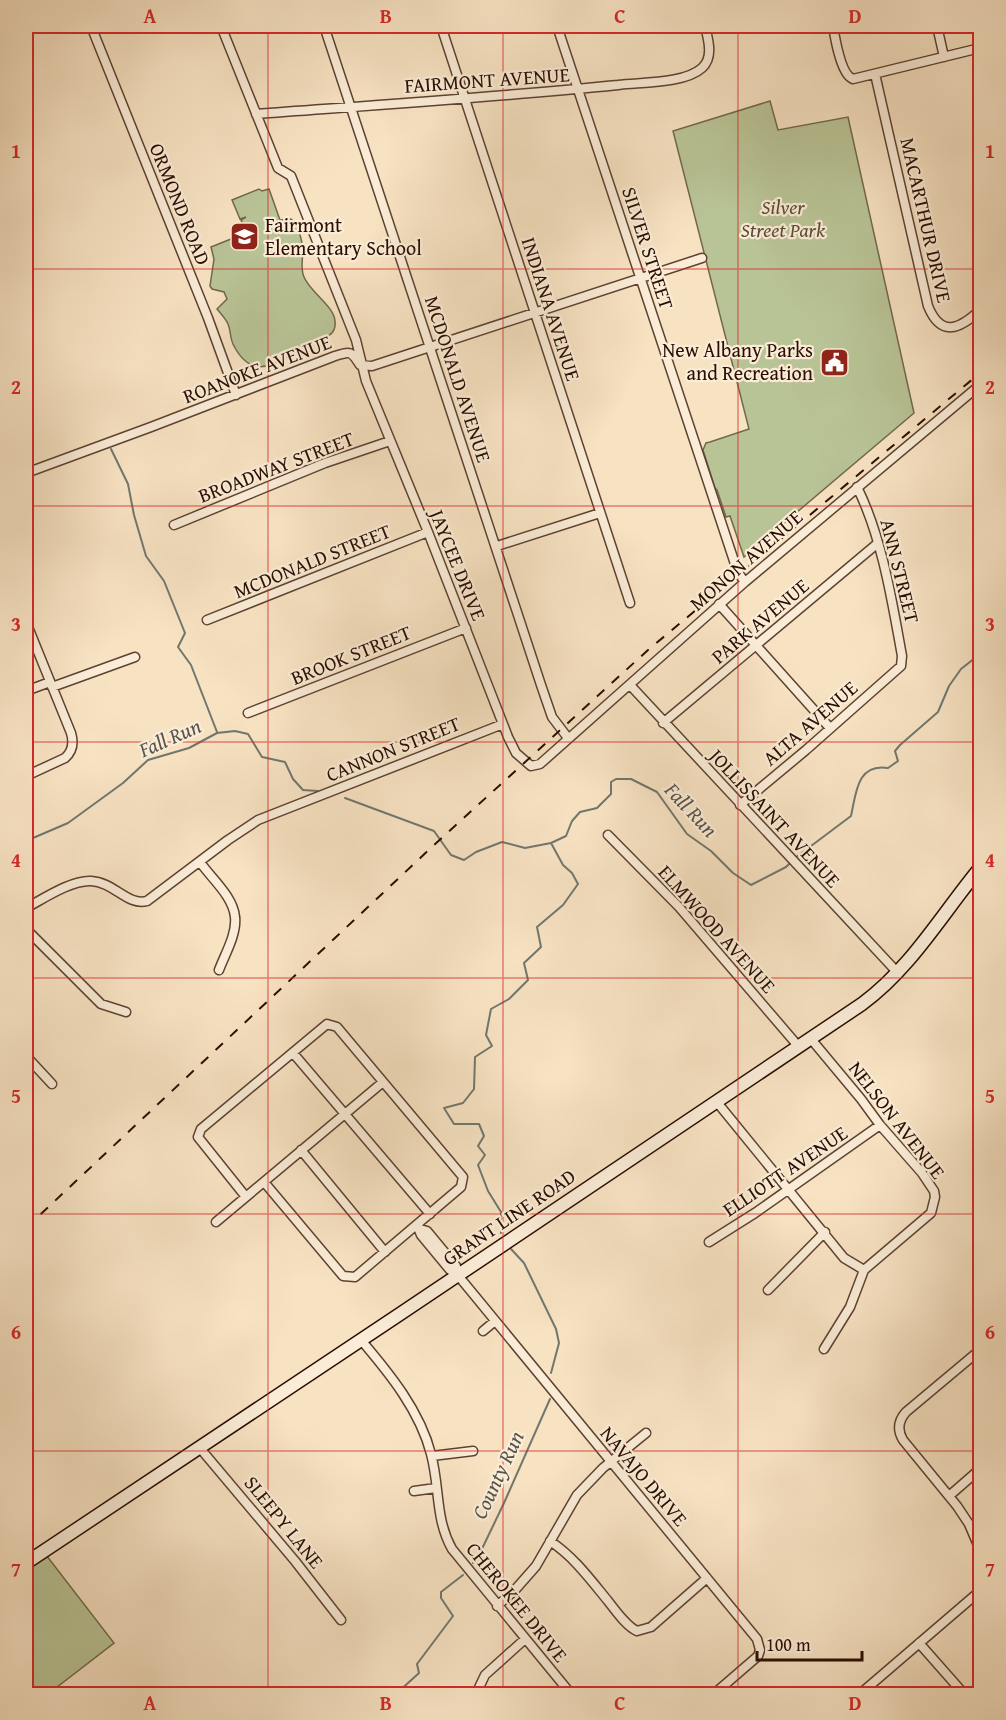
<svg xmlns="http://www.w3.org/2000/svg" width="1006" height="1720" viewBox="0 0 1006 1720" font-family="'Gentium Book Plus',serif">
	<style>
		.green { fill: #b9c496; stroke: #72684c; stroke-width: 1.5 }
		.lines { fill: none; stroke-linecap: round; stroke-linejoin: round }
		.stream { stroke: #70776f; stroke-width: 2 }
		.street-casing { stroke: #5d4231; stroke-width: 11 }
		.secondary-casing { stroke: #2a0d01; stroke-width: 15 }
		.street { stroke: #faecd7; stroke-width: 8 }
		.secondary { stroke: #faecd7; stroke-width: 12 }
		.rail { stroke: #2a0d01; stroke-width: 2; stroke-dasharray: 10 10; stroke-linecap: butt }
		.grid { fill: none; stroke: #d62828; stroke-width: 1.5; stroke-opacity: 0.55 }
		.labels { text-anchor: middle; stroke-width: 4.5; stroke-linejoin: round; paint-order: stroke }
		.street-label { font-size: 20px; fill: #2a0d01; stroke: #faecd7 }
		.park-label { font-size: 20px; font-style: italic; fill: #5c4d35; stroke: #faecd7 }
		.poi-label { font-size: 20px; fill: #2a0d01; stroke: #faecd7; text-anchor: start }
		.water-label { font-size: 21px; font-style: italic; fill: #58534a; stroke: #faecd7 }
		.neatline { fill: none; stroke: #d62828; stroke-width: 2 }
		.grid-label { font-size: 20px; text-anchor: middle; font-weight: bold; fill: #d62828 }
	</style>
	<rect width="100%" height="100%" fill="#f7e2c2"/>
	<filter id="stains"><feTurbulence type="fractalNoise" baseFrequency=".00333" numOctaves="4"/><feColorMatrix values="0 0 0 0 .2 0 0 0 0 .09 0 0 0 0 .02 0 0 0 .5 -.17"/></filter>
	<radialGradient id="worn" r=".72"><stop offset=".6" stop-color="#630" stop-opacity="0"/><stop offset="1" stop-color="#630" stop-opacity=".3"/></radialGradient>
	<path class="green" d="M770,101L778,130L848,117L914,413L744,557L730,516L726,517L717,490L715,488L703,450L706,443L710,442L749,429L673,131Z
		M259,189L262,191L269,189L280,220L272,223L273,224L280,222V220L291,219L296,223C299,231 302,240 303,249C303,258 300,268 304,277C310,292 334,306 335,321C337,337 322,338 311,343C285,355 256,388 234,346C230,340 231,331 228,324C226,319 221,314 217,309L227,299L224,292L212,289L210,286L214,259L211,247L251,231L246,232L241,220L246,217L240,219L232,200Z
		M43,1551L114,1643L48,1694H26V1563Z"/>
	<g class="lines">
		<path class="stream" d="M111,449L128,484L134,515L146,556L164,581L185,633L178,647L191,665L217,732
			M345,798L434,831L451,855L464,860L476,852L502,842L525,848L551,843L566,836L572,821L580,812L597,808L611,794V782L616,779H631L657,792L687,834L711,851L733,873L751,885L786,867L791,862
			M26,841L68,823L123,783L148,760L189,748L217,733L235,731L248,734L262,757L285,762L293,779L303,790L318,791
			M795,858L851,816C856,793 857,763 888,768L898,761L895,751L900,745L938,712L949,686L961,669L980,654
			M501,1233V1212L488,1191L478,1165L485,1155L478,1146L484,1136L479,1124H454L444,1108L463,1103L474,1089L475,1057L492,1046L486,1035L491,1009L509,999L528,980L524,963L541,947L537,927L563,905L578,884L572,873L563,865L551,843
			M511,1249L524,1263L556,1329L559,1343L551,1373
			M473,1563L480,1553L504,1503L550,1399
			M396,1694L419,1673L417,1664L453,1616L441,1598V1592L463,1575"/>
		<defs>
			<path id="street" d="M91,26L208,318L236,395
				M183,26H187
				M221,26L278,168L291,176L356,340L366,381L428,532L508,737L516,753L531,766L540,764L745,582L980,385
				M324,26L541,685L552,717L568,738
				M441,26L630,603
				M557,26L738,573L745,582
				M833,26C835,38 841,75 853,79L980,48
				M937,26L944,57
				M875,74L928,306C941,338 960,329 980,310
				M256,114C377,105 498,97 618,85C641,82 684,84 702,68C714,57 708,39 705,26
				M26,473L151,427L335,356C351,351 351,351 360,365L372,366L702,258
				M174,525L325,463L390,441
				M497,546L600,513
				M719,604L830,728
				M207,620L428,532
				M26,622L71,733C74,743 73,751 65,758L26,776
				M630,685L897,972
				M52,687L135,657
				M26,691L50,682
				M248,713L466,628
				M663,723L878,543
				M740,805L806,750L901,666L902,656C892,601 882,537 857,487
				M608,835L679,907L799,1047
				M200,862C211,878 233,896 235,917C237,934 225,954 219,970
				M26,908C43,899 71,880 91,881C114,882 127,906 147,901L228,840L258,820L503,724
				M26,929L101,1004L126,1012
				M811,1039L861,1099L880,1125L922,1173L934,1191L935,1197L931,1213L864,1270L850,1307L824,1349
				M293,1053L430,1214
				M26,1056L52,1084
				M716,1101L844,1258L864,1270
				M301,1150L385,1252
				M246,1197L198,1137L201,1129L327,1024L337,1027L463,1177L461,1187L355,1277L343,1276L264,1182
				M216,1222L383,1082
				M417,1225L421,1235L450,1270L456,1273L757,1639L760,1650L758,1656L714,1694
				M420,1229L427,1231L456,1266V1273
				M709,1242L755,1213L880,1125
				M768,1290L825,1232
				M483,1331L495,1321
				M361,1340C390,1374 420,1411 431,1454C440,1487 435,1519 452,1549L571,1694
				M980,1350L906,1412C898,1421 897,1430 903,1440L957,1506L969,1524L980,1550
				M199,1447L295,1561L341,1620
				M432,1456L473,1451
				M414,1491L436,1488
				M949,1496L980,1469
				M550,1541C574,1557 590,1579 608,1601C616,1611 626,1626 637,1631L651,1627L707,1578
				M497,1606L514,1591L536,1566L577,1495L603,1468L646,1433
				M919,1643L964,1694
				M476,1694L485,1675L525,1639
				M860,1694L980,1591"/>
			<path id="secondary" d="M26,1563L400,1314L862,1004C911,968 942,914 980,868"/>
		</defs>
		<use href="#street" class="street-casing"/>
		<use href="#secondary" class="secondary-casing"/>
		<use href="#street" class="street"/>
		<use href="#secondary" class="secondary"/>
		<path class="rail" d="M26,1228L433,846L648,650L980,373"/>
	</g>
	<path class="grid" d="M268,26V1694M503,26V1694M738,26V1694M26,269H980M26,506H980M26,742H980M26,978H980M26,1214H980M26,1451H980"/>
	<defs>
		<symbol id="school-square" viewBox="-11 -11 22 22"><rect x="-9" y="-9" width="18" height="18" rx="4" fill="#8f2418" stroke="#faecd7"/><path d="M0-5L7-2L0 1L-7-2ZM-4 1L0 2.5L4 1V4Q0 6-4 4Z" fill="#fff"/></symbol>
		<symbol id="civic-square" viewBox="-11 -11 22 22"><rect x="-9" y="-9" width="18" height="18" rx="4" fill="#8f2418" stroke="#faecd7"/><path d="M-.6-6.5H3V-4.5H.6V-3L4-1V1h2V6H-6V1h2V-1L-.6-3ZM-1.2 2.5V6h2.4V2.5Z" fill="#fff"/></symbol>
	</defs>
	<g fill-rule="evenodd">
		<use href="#school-square" x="228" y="220" width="33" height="33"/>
		<use href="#civic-square" x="818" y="346" width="33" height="33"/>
	</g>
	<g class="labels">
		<g class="street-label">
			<text transform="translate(487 80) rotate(-4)" y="7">FAIRMONT AVENUE</text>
			<text transform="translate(180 204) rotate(68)" y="7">ORMOND ROAD</text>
			<text transform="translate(926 220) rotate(77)" y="7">MACARTHUR DRIVE</text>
			<text transform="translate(648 248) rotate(72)" y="7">SILVER STREET</text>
			<text transform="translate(551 309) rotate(72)" y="7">INDIANA AVENUE</text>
			<text transform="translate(257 369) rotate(-21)" y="7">ROANOKE AVENUE</text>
			<text transform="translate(458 379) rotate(72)" y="7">MCDONALD AVENUE</text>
			<text transform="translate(276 467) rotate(-21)" y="7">BROADWAY STREET</text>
			<text transform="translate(746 560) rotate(-41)" y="7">MONON AVENUE</text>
			<text transform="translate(312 561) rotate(-22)" y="7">MCDONALD STREET</text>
			<text transform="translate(458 565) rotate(68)" y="7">JAYCEE DRIVE</text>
			<text transform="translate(900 571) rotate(76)" y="7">ANN STREET</text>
			<text transform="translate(760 621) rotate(-40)" y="7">PARK AVENUE</text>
			<text transform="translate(351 655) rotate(-22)" y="7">BROOK STREET</text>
			<text transform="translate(810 723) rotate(-41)" y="7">ALTA AVENUE</text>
			<text transform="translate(393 749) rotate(-22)" y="7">CANNON STREET</text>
			<text transform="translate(775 818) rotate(47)" y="7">JOLLISSAINT AVENUE</text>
			<text transform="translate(717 929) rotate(48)" y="7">ELMWOOD AVENUE</text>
			<text transform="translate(897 1120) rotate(52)" y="7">NELSON AVENUE</text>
			<text transform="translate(785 1171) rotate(-34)" y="7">ELLIOTT AVENUE</text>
			<text transform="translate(509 1217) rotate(-34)" y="7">GRANT LINE ROAD</text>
			<text transform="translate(644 1476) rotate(50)" y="7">NAVAJO DRIVE</text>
			<text transform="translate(284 1522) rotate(51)" y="7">SLEEPY LANE</text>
			<text transform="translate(517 1602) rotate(51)" y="7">CHEROKEE DRIVE</text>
		</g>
		<g class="park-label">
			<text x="783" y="214">Silver<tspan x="783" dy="23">Street Park</tspan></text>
		</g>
		<g class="poi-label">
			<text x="265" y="232">Fairmont<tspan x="265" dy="23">Elementary School</tspan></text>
			<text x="813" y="357" text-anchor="end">New Albany Parks<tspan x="813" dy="23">and Recreation</tspan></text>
		</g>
		<g class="water-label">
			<text transform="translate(170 738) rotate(-24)" y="7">Fall Run</text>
			<text transform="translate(691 810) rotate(47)" y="7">Fall Run</text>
			<text transform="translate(498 1475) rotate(-65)" y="7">County Run</text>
		</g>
	</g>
	<rect width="1006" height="1720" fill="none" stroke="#f7e2c2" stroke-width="66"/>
	<path d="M757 1651v9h105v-9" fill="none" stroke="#2a0d01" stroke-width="3"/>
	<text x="766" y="1651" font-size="18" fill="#2a0d01" stroke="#faecd7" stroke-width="4.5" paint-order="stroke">100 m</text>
	<rect x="33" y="33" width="940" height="1654" class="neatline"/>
	<g class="grid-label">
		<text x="150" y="23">A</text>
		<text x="386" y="23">B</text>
		<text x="620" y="23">C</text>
		<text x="855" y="23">D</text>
		<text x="16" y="158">1</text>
		<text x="990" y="158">1</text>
		<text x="16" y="394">2</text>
		<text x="990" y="394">2</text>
		<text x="16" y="631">3</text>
		<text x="990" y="631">3</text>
		<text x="16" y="867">4</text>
		<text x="990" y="867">4</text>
		<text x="16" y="1103">5</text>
		<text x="990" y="1103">5</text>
		<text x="16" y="1339">6</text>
		<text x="990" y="1339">6</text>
		<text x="16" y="1576">7</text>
		<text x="990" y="1576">7</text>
		<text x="150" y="1710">A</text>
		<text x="386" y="1710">B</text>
		<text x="620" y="1710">C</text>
		<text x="855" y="1710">D</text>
	</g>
	<rect width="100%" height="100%" filter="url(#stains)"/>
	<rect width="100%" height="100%" fill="url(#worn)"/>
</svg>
